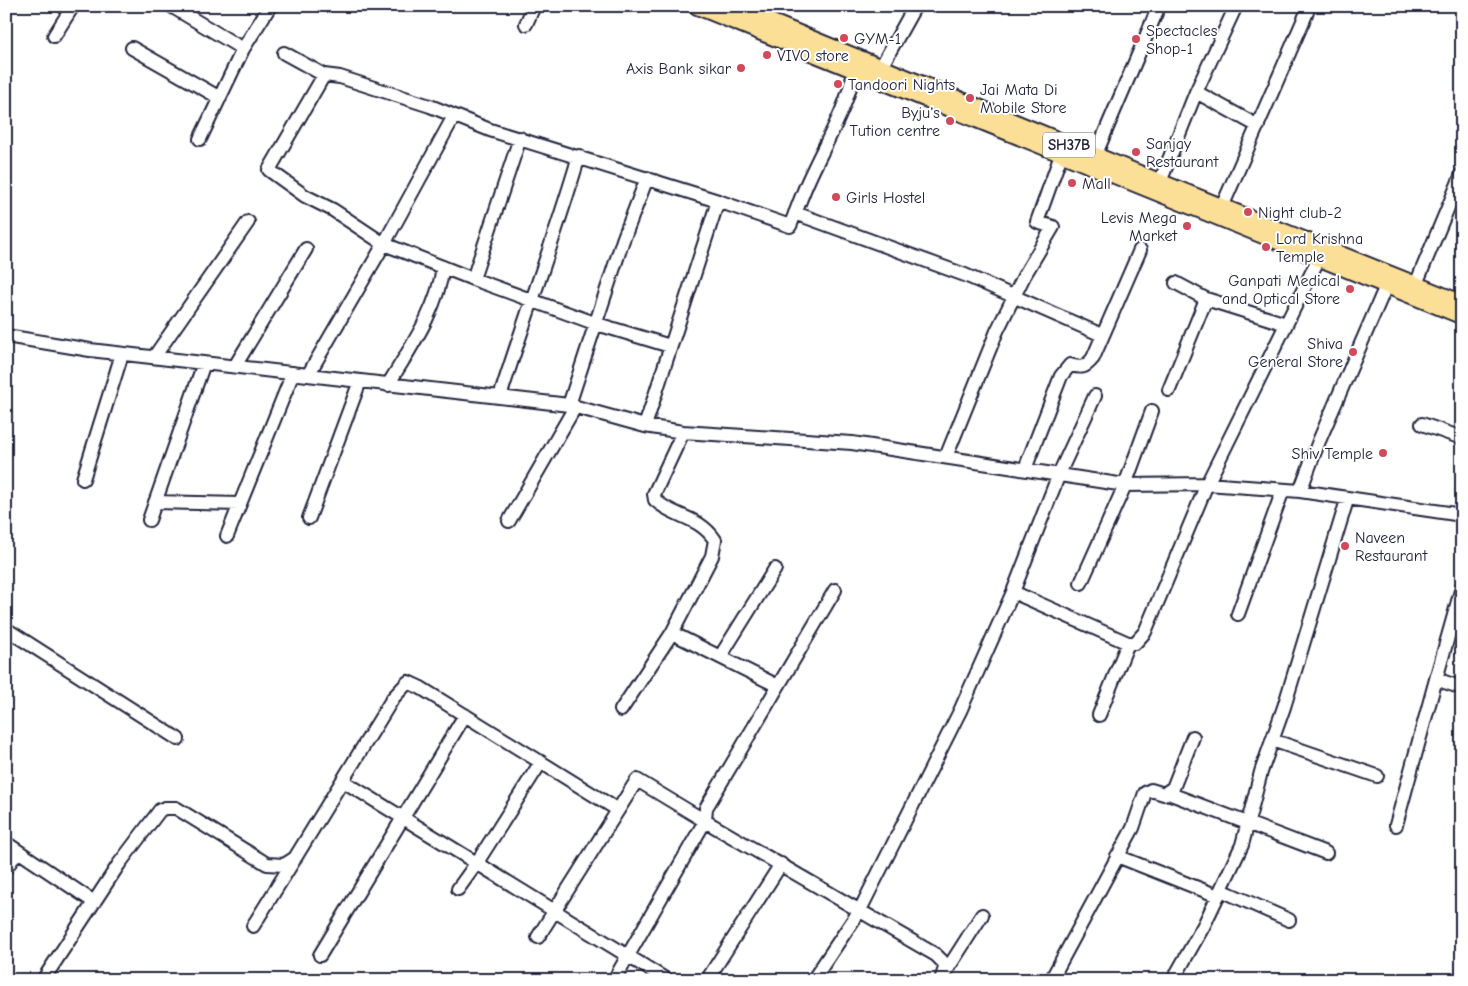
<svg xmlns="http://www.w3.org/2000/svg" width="1468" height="986" viewBox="0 0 1468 986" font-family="'Comic Neue',sans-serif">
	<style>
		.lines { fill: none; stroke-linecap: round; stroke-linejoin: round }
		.minor-casing { stroke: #22223b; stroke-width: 16 }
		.major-casing { stroke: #22223b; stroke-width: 19 }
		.minor { stroke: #fff; stroke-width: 12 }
		.major { stroke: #fbdf96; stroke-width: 15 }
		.poi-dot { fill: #d1495b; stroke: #fff; stroke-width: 2 }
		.labels { text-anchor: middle; stroke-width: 4; stroke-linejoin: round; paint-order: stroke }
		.shield { fill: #fff; stroke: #646476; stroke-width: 1 }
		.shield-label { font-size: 15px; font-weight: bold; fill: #22223b }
		.poi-label { font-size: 16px; fill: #22223b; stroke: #fff; text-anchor: start }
	</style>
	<rect width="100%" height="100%" fill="#fff"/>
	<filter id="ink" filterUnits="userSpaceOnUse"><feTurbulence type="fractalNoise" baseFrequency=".02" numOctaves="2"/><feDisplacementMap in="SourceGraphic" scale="10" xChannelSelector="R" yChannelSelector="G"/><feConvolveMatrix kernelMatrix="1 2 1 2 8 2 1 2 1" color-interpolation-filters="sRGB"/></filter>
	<g filter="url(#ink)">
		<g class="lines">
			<defs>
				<path id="minor" d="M171,6L243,49
					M526,24L534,6
					M54,36L73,6
					M132,48L220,98
					M284,53L324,75L340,77L430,106L490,130L718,201L790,226C797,210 802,194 809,179C825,143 847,109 854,71
					M881,67L915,6
					M324,75L269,170L305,196L333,210L384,244L473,279L520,138
					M1196,92L1258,126
					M200,139L243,49L270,6
					M1095,156L1159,6
					M1160,182L1196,92L1236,6
					M1222,207L1307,12
					M795,213L965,275L1102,335
					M473,279L597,324L670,346
					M1176,283L1206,299
					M1416,284L1462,174
					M6,336L90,350L569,405L645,426L683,432L852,443L1125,485L1207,484L1300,491L1462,515
					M154,357L248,222
					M235,366L306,249
					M308,375L384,244L454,116
					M388,385C410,348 437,311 443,267
					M1169,390L1206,299L1286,324
					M500,397C525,317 555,238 579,156
					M569,405L623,240L647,178
					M1422,424L1462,438
					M645,426L718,201
					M946,457L997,331L1024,276L1053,227L1037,222L1061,155
					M1025,469L1061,376L1070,365C1082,368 1085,368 1093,358L1140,250
					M83,479L122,354
					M1300,491L1319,441L1386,286
					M155,502L240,504
					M309,518L360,381
					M149,520L204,363
					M509,521L575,407
					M227,536L293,373
					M1081,583L1125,485L1152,411
					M1013,592L1128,643H1135L1145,632L1207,484L1319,258
					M1238,614L1283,490
					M6,629L178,739
					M672,633L778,686
					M720,657L775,569
					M1436,679L1462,587
					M621,710L672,633L712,556L715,540C698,515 674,518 655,500L654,494L683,432
					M1099,715L1128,643
					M1272,740L1377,776
					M343,781L667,980
					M1168,793L1326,853
					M705,821L706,808L835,590
					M1396,825L1436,679L1462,688
					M6,843L94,902
					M1117,856L1218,896
					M6,868L18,851
					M458,889L476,864L541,762
					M1221,890L1289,920
					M253,926L294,860
					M538,937L637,780L705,821
					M320,955L465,715
					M945,973L982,915
					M43,980L119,864L160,810L165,808H176L267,864L284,865L295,858L393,698L408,682L421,688L618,810
					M614,980L705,821L936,955L946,965L941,980
					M707,980L781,864
					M813,980L860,910L960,711L1013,592L1059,474L1095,396
					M1051,980L1133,828L1145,793L1151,790L1164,794L1173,788L1193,737
					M1173,980L1204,925L1242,845L1261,772L1284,707L1347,500"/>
				<path id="major" d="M696,6L1462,316
					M732,6L1160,182L1462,303"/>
			</defs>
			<use href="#minor" class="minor-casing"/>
			<use href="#major" class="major-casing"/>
			<use href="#minor" class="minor"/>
			<use href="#major" class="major"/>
		</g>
	</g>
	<g class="poi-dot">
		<circle cx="844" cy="38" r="5"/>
		<circle cx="1136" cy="39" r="5"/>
		<circle cx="767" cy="55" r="5"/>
		<circle cx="741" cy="68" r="5"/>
		<circle cx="838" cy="84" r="5"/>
		<circle cx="970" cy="98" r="5"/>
		<circle cx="950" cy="121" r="5"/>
		<circle cx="1136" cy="152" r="5"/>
		<circle cx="1072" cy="183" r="5"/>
		<circle cx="836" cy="197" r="5"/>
		<circle cx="1248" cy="212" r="5"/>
		<circle cx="1187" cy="226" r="5"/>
		<circle cx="1266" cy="247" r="5"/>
		<circle cx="1350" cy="289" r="5"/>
		<circle cx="1353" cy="352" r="5"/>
		<circle cx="1383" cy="453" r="5"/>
		<circle cx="1345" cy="546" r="5"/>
	</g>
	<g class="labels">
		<rect class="shield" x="1043" y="132.5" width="52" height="25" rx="4"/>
		<g class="shield-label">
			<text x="1069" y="150">SH37B</text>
		</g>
		<g class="poi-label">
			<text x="1146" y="36">Spectacles<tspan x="1146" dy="18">Shop-1</tspan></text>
			<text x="854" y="44">GYM-1</text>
			<text x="777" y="61">VIVO store</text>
			<text x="731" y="74" text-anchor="end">Axis Bank sikar</text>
			<text x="848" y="90">Tandoori Nights</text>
			<text x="980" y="95">Jai Mata Di<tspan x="980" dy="18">Mobile Store</tspan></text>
			<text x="940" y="118" text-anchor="end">Byju's<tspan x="940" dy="18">Tution centre</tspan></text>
			<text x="1146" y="149">Sanjay<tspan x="1146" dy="18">Restaurant</tspan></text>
			<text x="1082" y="189">Mall</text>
			<text x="846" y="203">Girls Hostel</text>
			<text x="1258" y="218">Night club-2</text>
			<text x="1177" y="223" text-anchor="end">Levis Mega<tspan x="1177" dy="18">Market</tspan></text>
			<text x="1276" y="244">Lord Krishna<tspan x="1276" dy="18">Temple</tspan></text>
			<text x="1340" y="286" text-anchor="end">Ganpati Medical<tspan x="1340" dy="18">and Optical Store</tspan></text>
			<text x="1343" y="349" text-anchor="end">Shiva<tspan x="1343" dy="18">General Store</tspan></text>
			<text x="1373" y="459" text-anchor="end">Shiv Temple</text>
			<text x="1355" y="543">Naveen<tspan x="1355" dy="18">Restaurant</tspan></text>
		</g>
	</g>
	<rect width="1468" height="986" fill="none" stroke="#fff" stroke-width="25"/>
	<rect x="12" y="12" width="1443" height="961" fill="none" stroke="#22223b" stroke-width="2" filter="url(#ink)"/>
</svg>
